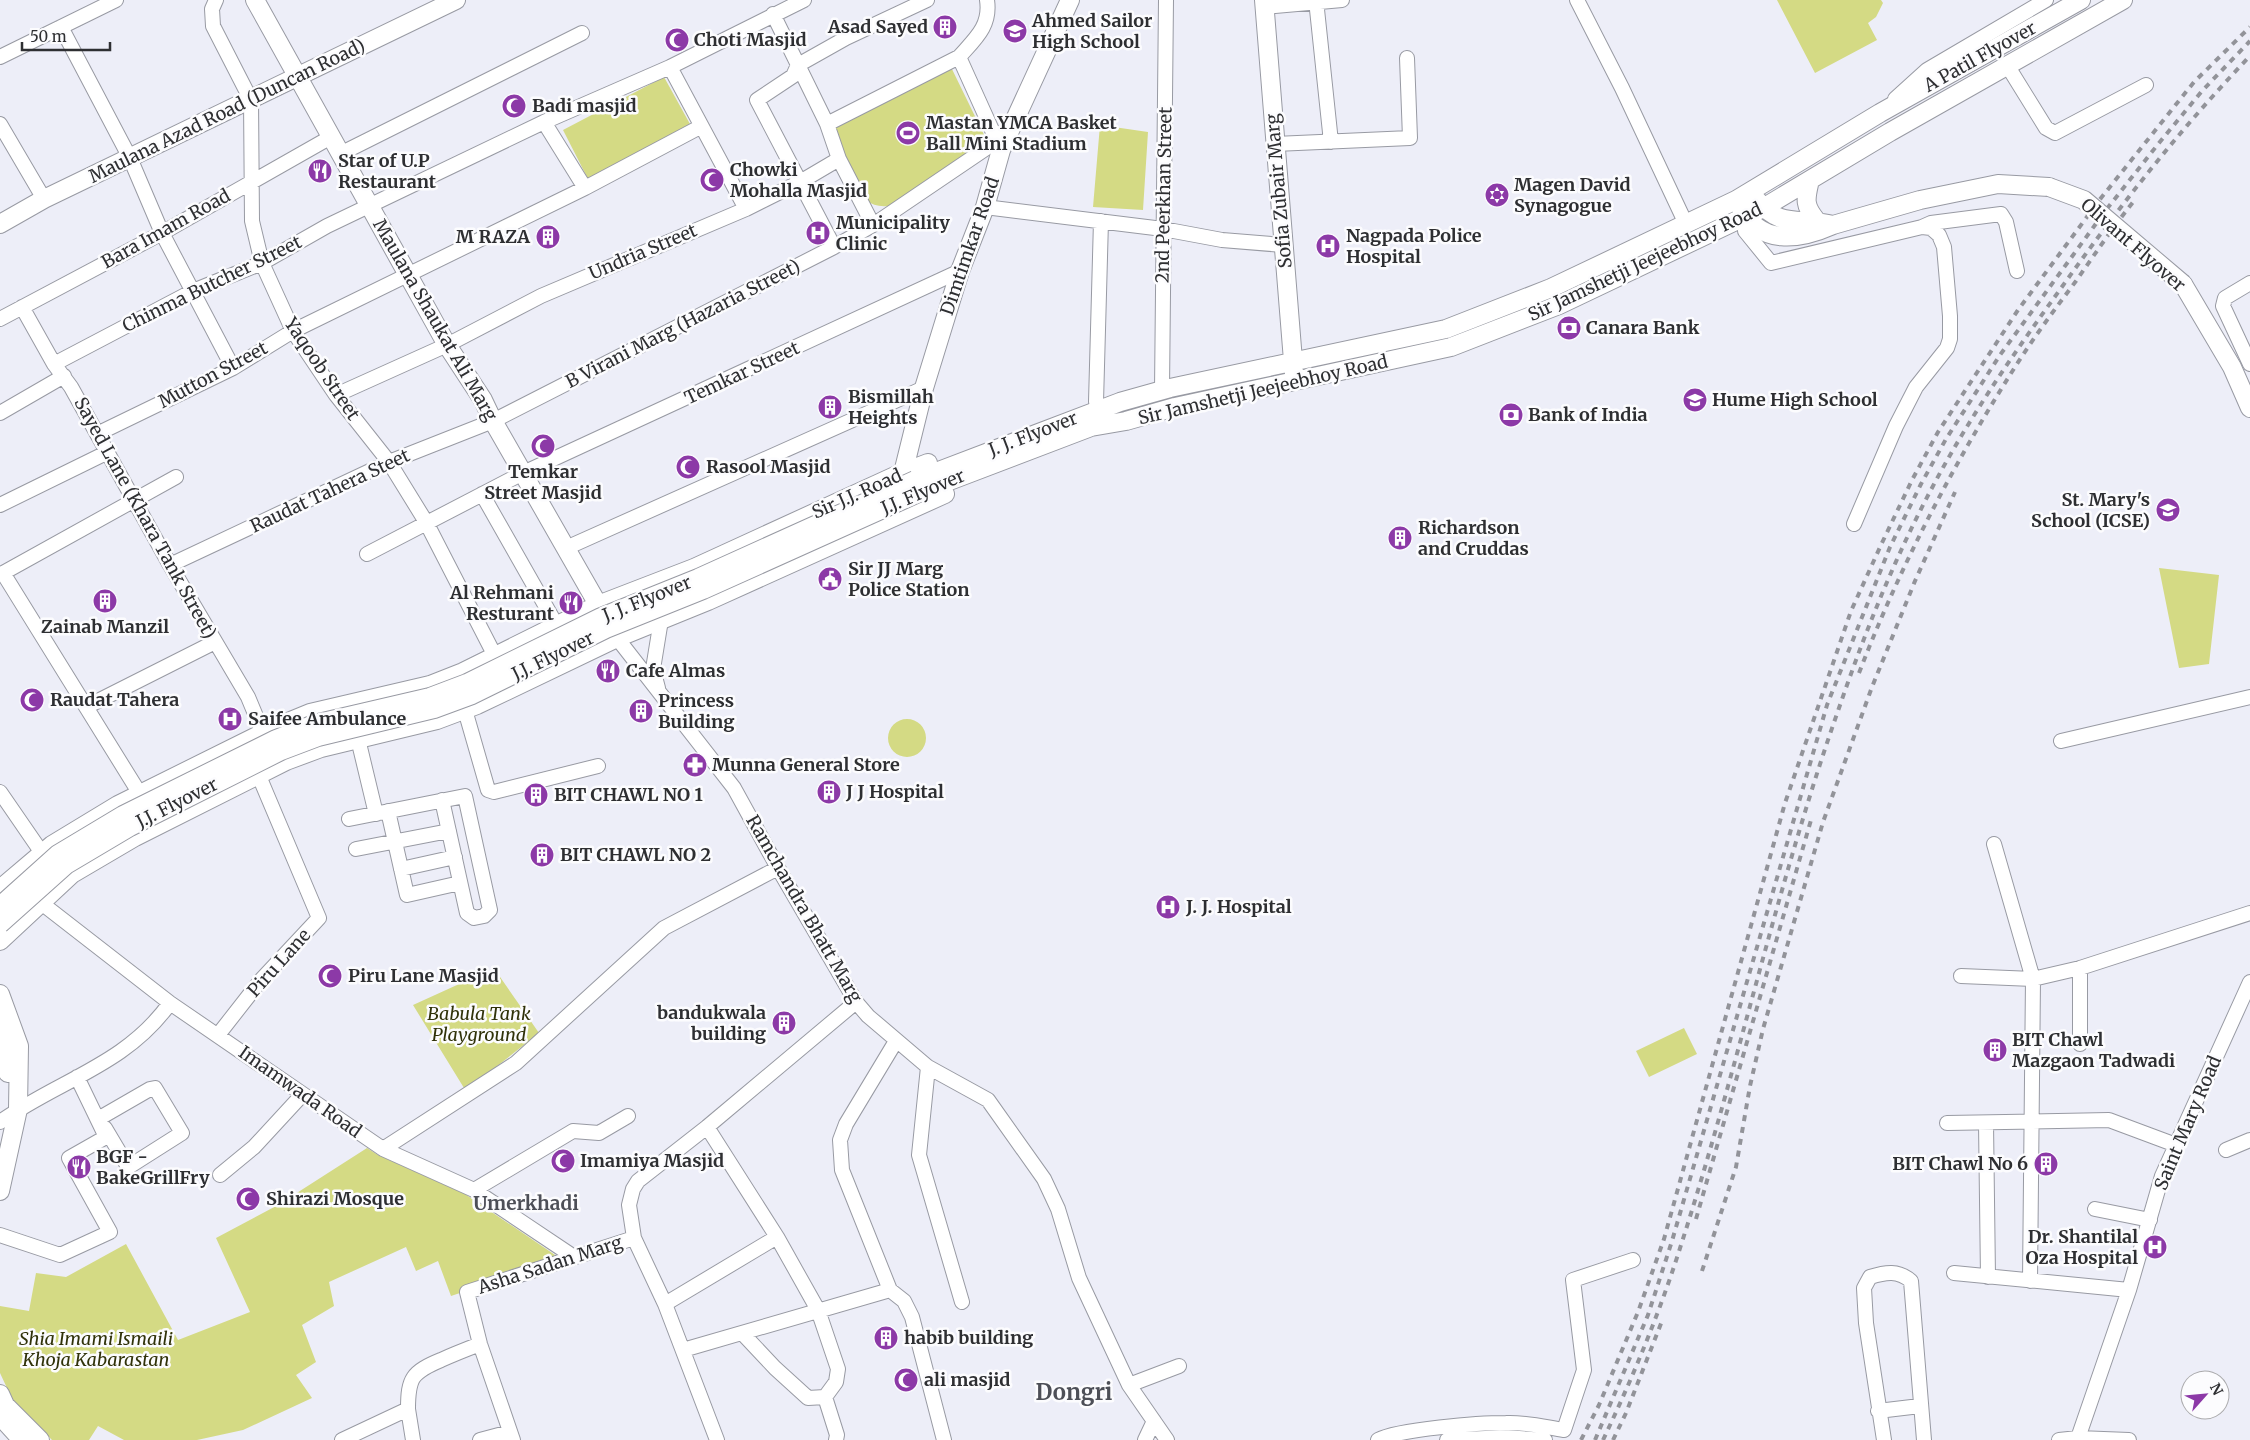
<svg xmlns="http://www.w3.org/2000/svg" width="2250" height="1440" viewBox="0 0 2250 1440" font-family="Merriweather,serif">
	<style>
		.green { fill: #d4da84 }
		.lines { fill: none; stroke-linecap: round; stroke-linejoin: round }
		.minor-casing { stroke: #989aa3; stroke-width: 16 }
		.major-casing { stroke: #989aa3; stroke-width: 20 }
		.minor { stroke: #fff; stroke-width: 14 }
		.major { stroke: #fff; stroke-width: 18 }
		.rail { stroke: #929399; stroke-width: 4; stroke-dasharray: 6 6; stroke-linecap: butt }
		.major-bridge-casing { stroke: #989aa3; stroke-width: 20; stroke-linecap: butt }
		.major-bridge { stroke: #fff; stroke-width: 18 }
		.labels { text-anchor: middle; stroke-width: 5; stroke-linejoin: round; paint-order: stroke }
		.poi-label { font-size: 18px; font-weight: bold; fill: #2e2f32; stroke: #fcfcfe; text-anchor: start }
		.street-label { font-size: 18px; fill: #2e2f32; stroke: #fcfcfe }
		.park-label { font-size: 18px; font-style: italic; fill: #303209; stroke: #fcfcfe }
		.neighbourhood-label { font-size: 19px; font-weight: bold; fill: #4d4f57; stroke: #fcfcfe }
		.district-label { font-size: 22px; font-weight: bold; fill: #4d4f57; stroke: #fcfcfe }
	</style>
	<rect width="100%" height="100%" fill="#edeef8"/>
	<path class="green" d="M1777,0H1881L1883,3L1876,17L1868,23L1877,40L1815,73Z
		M949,63L990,147L888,206C879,207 873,205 865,200L834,140L833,127Z
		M664,77L690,124L588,179L563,130Z
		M1100,125L1148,132L1143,210L1093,207Z
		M2159,568L2219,575L2209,664L2179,668Z
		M888 738a19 19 0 1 1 38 0a19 19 0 1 1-38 0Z
		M498,974L539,1033L482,1078L464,1088L413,1005L479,975Z
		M1684,1028L1697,1054L1649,1077L1636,1051Z
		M367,1148L378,1155L465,1194L561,1259L451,1296L438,1261L416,1271L406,1247L329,1282L334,1306L302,1325L316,1362L296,1375L312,1398L243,1430L197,1440H124L98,1426L89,1440H52L13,1401L0,1373V1306L29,1311L36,1273L66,1277L126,1244L178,1340L250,1312L216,1238L278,1205Z"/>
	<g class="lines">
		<defs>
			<path id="minor" d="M216,0L212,9L213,26L251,100L252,221L262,263L293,331L336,395L389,462L426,522L495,656
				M987,0C991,26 975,39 959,57L1001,150
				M1316,0L1331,142
				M1577,0L1622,88L1686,224
				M1265,7L1342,0
				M773,14L827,124L839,159L873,225
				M61,27L130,158L162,233L233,368
				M0,57L116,0
				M2007,65L2046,128L2055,133L2146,85
				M670,67L746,209
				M1895,99L1927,70L2046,0
				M544,122L585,188
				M0,124L44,199
				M827,124L959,57
				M1275,144L1410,138L1407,58
				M340,154L582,33
				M985,207L1163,229L1222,240L1283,245
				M1922,227L1931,223L2001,214L2006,222L2017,271
				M1745,231L1771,263L1922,227L1931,228L1939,235L1944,247L1950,316V339L1947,348L1916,387L1896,426L1854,524
				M834,247L757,100L793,76L798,65L846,38L927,0
				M2250,283L2225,298L2223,306L2250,364
				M22,307L54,364L71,387L170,565L248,697L263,733
				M0,319L162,233L331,137
				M54,364L193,291L262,263L327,226L544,122L670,67L804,0
				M1162,390L1166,0
				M336,395L447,345L541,296L746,209L800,182L839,159
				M1096,402L1101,221
				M0,413L64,376
				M97,434L233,368L293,331L585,188L700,127
				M482,494L557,626
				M0,505L106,453
				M566,548L924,388
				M367,554L523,473L960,271
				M170,565L389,462L493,421L834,247L873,225L997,141
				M3,573L176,477
				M0,574L3,573L140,794
				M617,638L734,788L778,868L856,1002L868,1016L928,1067L988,1100L1044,1179L1058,1209L1079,1278L1129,1385L1167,1440
				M658,688L653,669L661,620
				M86,707L215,642
				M465,710L488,790L494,792L598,766
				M358,739L376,814
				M2061,741L2250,697
				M0,792L42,853
				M388,811L407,895L460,883
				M349,819L465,796L490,910L484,916L474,918L467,913L442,800
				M1994,844L2033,979L2030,1281
				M356,849L449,831
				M401,869L455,857
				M40,902L170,1003L383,1149L474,1190L574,1257
				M2080,968V1044
				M1961,976L2033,979L2080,968L2250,913
				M218,1035L261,980L319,918L259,776
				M896,1041L846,1124L840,1140L842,1170L890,1290L904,1301L912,1317L944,1440
				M928,1067L919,1155L962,1302
				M98,1119L150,1089L155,1088L182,1133L130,1166L127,1165L105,1128
				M0,1122C59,1080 126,1065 170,1003
				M1947,1123L2109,1120L2176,1145
				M1986,1123L1988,1277
				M707,1127L777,1237L818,1310L838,1369L836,1382L825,1397L837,1435L836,1440
				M383,1149L516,1063L664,928L778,868
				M2226,1150L2250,1140
				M220,1175L254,1147L302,1095
				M474,1190L573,1131L599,1133L628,1116
				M2095,1209L2150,1220
				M0,1235L60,1255L110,1232L69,1158L106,1137L77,1077
				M1954,1273L2129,1290
				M665,1304L777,1237
				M743,1334L775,1368L808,1398L825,1397
				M683,1350L890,1290
				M1129,1385L1179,1366
				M408,1409L413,1440
				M1878,1411L1920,1406
				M2078,1438L2129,1290L2162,1176L2250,982
				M342,1440L408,1409C408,1378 412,1372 441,1360C454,1354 467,1349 480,1344
				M480,1440L510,1432
				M513,1440L480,1344L467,1292L634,1238
				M717,1440L665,1304L634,1238L629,1205L633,1189L638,1181L707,1127L856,1002
				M1145,1440L1154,1421
				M1378,1440C1398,1429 1480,1423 1506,1423C1525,1422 1545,1427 1564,1430L1584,1370L1573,1280L1633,1260
				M1447,1440L1505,1437L1545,1440
				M1884,1440L1866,1323L1864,1288L1870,1277C1886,1272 1898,1270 1911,1281L1924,1440
				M2059,1440L2078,1438L2129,1440"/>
			<path id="major" d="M255,0L447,345L483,400L493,421L604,615
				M1264,0L1294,373
				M1810,180C1806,198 1803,204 1816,220
				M1757,200C1781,230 1800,216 1833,225
				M1741,208C1761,246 1799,240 1833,225L1920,200L1998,184L2049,187
				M0,224L44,199L456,0
				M2183,284L2232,367L2250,408
				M903,473L924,388L960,271L985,207L1001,150L1070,0
				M915,480L1120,402L1170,388L1446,329L1551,288L1736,200L1880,113L2081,0
				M923,491L1091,427L1126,421L1175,407L1451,347L1559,305L1763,208L1890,132L2123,0
				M0,889L52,845L118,805L271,729L310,713L430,685L463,672L598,605L694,568L897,475L928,463
				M0,941L72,874L135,837L286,761L321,748L437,720L477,705L617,638L708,601L945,494
				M0,994L19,1046L18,1109L0,1191
				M0,1029L9,1055L8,1073
				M0,1394L5,1405L40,1440
				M0,1416L22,1440"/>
		</defs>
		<use href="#minor" class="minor-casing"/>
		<use href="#major" class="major-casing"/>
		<use href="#minor" class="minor"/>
		<use href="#major" class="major"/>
		<path class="rail" d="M1859,673C1900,566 1954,463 2015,367C2034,337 2055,309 2076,281C2095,254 2113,227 2134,201
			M1696,1219L1811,820
			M1702,1271L1736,1167L1750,1086L1763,1029L1823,822L1872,687L1915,581L1955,492
			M1581,1440L1599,1405L1638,1312L1664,1239L1785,803L1851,611L1881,545L1912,480L1938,432L2018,310L2101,198L2194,82L2250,27
			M1595,1440L1648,1315L1672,1241L1827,705L1890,547L1921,484L1946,439L2000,355L2106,210L2159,143L2202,91L2250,41
			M1603,1440C1633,1377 1660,1312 1681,1245C1738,1068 1777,884 1839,708C1865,632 1895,557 1933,486C1969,418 2014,353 2059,291C2118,208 2180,129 2250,56
			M1613,1440L1626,1413L1662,1321"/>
		<defs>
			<path id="major-bridge" d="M2049,187L2084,200L2183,284
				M0,906L58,854L123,815L276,739L314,724L430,697L467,683L601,617L698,578L915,480
				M0,924L66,865L130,827L281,751L318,737L434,709L472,695L606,629L703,590L923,491"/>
		</defs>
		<use href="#major-bridge" class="major-bridge-casing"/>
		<use href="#major-bridge" class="major-bridge"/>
	</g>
	<defs>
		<symbol id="building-disc" viewBox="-11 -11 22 22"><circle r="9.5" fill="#8c39a7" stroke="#fcfcfe"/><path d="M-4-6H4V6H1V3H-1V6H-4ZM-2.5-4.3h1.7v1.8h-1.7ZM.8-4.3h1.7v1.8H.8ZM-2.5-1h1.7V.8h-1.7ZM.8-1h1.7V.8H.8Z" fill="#fff"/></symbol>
		<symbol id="school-disc" viewBox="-11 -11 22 22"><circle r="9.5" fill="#8c39a7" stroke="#fcfcfe"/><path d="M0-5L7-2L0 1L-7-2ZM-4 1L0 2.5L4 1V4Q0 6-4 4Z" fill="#fff"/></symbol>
		<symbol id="mosque-disc" viewBox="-11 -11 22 22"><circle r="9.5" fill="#8c39a7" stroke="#fcfcfe"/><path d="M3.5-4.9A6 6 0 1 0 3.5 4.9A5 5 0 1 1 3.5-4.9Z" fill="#fff"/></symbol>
		<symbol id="stadium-disc" viewBox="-11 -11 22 22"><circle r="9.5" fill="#8c39a7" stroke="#fcfcfe"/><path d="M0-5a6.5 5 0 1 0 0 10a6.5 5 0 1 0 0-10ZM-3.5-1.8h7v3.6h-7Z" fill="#fff"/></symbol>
		<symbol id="restaurant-disc" viewBox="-11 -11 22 22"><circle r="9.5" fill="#8c39a7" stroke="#fcfcfe"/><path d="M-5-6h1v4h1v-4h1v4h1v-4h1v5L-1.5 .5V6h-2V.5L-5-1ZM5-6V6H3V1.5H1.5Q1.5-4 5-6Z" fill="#fff"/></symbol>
		<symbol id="synagogue-disc" viewBox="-11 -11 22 22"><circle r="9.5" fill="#8c39a7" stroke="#fcfcfe"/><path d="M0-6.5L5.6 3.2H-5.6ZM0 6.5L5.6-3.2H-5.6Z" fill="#fff"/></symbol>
		<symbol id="hospital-disc" viewBox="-11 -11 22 22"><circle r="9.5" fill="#8c39a7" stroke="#fcfcfe"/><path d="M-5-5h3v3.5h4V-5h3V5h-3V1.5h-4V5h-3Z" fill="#fff"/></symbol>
		<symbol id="bank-disc" viewBox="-11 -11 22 22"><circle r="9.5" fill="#8c39a7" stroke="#fcfcfe"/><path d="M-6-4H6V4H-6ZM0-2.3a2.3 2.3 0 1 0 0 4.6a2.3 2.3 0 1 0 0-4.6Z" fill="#fff"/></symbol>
		<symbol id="civic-disc" viewBox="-11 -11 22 22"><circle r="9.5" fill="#8c39a7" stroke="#fcfcfe"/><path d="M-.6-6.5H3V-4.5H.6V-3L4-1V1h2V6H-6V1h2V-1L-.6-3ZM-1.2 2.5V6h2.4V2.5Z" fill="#fff"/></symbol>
		<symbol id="pharmacy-disc" viewBox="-11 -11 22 22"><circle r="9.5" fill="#8c39a7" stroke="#fcfcfe"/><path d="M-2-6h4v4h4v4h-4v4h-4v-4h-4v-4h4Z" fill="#fff"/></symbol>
	</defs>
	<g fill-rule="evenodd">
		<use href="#building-disc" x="931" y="13" width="28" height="28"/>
		<use href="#school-disc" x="1001" y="17" width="28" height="28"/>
		<use href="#mosque-disc" x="663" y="26" width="28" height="28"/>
		<use href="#mosque-disc" x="500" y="92" width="28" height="28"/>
		<use href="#stadium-disc" x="894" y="119" width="28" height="28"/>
		<use href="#restaurant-disc" x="306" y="157" width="28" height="28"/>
		<use href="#mosque-disc" x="698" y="166" width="28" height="28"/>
		<use href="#synagogue-disc" x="1483" y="181" width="28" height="28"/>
		<use href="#hospital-disc" x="804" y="219" width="28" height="28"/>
		<use href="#building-disc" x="534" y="223" width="28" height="28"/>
		<use href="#hospital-disc" x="1314" y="232" width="28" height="28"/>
		<use href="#bank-disc" x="1555" y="314" width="28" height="28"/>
		<use href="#school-disc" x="1681" y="386" width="28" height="28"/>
		<use href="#building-disc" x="816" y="393" width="28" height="28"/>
		<use href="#bank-disc" x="1497" y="401" width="28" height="28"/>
		<use href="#mosque-disc" x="529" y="432" width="28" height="28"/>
		<use href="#mosque-disc" x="674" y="453" width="28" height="28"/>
		<use href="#school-disc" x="2154" y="496" width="28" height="28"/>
		<use href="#building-disc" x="1386" y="524" width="28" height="28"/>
		<use href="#civic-disc" x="816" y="565" width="28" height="28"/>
		<use href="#building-disc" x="91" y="587" width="28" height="28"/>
		<use href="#restaurant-disc" x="557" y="589" width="28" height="28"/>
		<use href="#restaurant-disc" x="594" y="657" width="28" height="28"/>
		<use href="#mosque-disc" x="18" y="686" width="28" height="28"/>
		<use href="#building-disc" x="627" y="697" width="28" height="28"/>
		<use href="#hospital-disc" x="216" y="705" width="28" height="28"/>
		<use href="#pharmacy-disc" x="681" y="751" width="28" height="28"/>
		<use href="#building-disc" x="815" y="778" width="28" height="28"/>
		<use href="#building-disc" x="522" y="781" width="28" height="28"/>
		<use href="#building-disc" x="528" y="841" width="28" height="28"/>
		<use href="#hospital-disc" x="1154" y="893" width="28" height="28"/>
		<use href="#mosque-disc" x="316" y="962" width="28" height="28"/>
		<use href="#building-disc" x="770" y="1009" width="28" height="28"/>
		<use href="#building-disc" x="1981" y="1036" width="28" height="28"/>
		<use href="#mosque-disc" x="549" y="1147" width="28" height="28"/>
		<use href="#building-disc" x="2032" y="1150" width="28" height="28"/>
		<use href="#restaurant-disc" x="65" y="1153" width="28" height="28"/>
		<use href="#mosque-disc" x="234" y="1185" width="28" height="28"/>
		<use href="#hospital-disc" x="2141" y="1233" width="28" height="28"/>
		<use href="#building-disc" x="872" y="1324" width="28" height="28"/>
		<use href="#mosque-disc" x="892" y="1366" width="28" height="28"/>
	</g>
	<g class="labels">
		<g class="poi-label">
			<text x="1032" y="27">Ahmed Sailor<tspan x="1032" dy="21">High School</tspan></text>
			<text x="928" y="33" text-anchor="end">Asad Sayed</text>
			<text x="694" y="46">Choti Masjid</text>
			<text x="532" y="112">Badi masjid</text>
			<text x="926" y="129">Mastan YMCA Basket<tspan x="926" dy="21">Ball Mini Stadium</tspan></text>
			<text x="338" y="167">Star of U.P<tspan x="338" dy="21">Restaurant</tspan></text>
			<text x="730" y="176">Chowki<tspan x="730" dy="21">Mohalla Masjid</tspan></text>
			<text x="1514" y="191">Magen David<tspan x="1514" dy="21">Synagogue</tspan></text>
			<text x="836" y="229">Municipality<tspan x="836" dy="21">Clinic</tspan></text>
			<text x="1346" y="242">Nagpada Police<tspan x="1346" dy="21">Hospital</tspan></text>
			<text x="530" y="243" text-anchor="end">M RAZA</text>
			<text x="1586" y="334">Canara Bank</text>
			<text x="848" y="403">Bismillah<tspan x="848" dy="21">Heights</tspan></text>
			<text x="1712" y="406">Hume High School</text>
			<text x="1528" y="421">Bank of India</text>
			<text x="706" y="473">Rasool Masjid</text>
			<text x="543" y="478" text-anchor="middle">Temkar<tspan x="543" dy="21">Street Masjid</tspan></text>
			<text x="2150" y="506" text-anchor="end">St. Mary's<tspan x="2150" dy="21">School (ICSE)</tspan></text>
			<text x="1418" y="534">Richardson<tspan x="1418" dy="21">and Cruddas</tspan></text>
			<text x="848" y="575">Sir JJ Marg<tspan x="848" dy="21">Police Station</tspan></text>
			<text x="554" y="599" text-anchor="end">Al Rehmani<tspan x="554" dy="21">Resturant</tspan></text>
			<text x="105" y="633" text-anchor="middle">Zainab Manzil</text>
			<text x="626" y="677">Cafe Almas</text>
			<text x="50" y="706">Raudat Tahera</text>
			<text x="658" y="707">Princess<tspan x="658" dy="21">Building</tspan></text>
			<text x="248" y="725">Saifee Ambulance</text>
			<text x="712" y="771">Munna General Store</text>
			<text x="846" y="798">J J Hospital</text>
			<text x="554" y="801">BIT CHAWL NO 1</text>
			<text x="560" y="861">BIT CHAWL NO 2</text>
			<text x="1186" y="913">J. J. Hospital</text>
			<text x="348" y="982">Piru Lane Masjid</text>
			<text x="766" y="1019" text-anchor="end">bandukwala<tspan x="766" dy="21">building</tspan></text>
			<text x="2012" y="1046">BIT Chawl<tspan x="2012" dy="21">Mazgaon Tadwadi</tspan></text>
			<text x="96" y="1163">BGF -<tspan x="96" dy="21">BakeGrillFry</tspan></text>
			<text x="580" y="1167">Imamiya Masjid</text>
			<text x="2028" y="1170" text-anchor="end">BIT Chawl No 6</text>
			<text x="266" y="1205">Shirazi Mosque</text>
			<text x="2138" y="1243" text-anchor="end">Dr. Shantilal<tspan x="2138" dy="21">Oza Hospital</tspan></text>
			<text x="904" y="1344">habib building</text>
			<text x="924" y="1386">ali masjid</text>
		</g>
		<g class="street-label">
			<text transform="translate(1980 57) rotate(-29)" y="6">A Patil Flyover</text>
			<text transform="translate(227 111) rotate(-26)" y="6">Maulana Azad Road (Duncan Road)</text>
			<text transform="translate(1279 191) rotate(-95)" y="6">Sofia Zubair Marg</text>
			<text transform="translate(1164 195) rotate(-89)" y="6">2nd Peerkhan Street</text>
			<text transform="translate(166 229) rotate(-29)" y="6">Bara Imam Road</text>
			<text transform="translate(2133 245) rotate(41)" y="6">Olivant Flyover</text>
			<text transform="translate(970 246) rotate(-71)" y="6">Dimtimkar Road</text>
			<text transform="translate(643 252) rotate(-23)" y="6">Undria Street</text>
			<text transform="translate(1645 262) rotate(-25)" y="6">Sir Jamshetji Jeejeebhoy Road</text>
			<text transform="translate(212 284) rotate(-26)" y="6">Chinma Butcher Street</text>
			<text transform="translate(435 320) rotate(60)" y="6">Maulana Shaukat Ali Marg</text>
			<text transform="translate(683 324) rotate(-27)" y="6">B Virani Marg (Hazaria Street)</text>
			<text transform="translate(322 369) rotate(56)" y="6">Yaqoob Street</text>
			<text transform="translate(742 373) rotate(-25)" y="6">Temkar Street</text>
			<text transform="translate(213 375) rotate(-28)" y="6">Mutton Street</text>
			<text transform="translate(1263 390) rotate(-13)" y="6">Sir Jamshetji Jeejeebhoy Road</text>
			<text transform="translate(1033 434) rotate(-21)" y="6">J. J. Flyover</text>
			<text transform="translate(330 491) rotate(-25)" y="6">Raudat Tahera Steet</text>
			<text transform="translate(923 492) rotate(-23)" y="6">J.J. Flyover</text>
			<text transform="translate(857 494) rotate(-24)" y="6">Sir J.J. Road</text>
			<text transform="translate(145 518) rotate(61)" y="6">Sayed Lane (Khara Tank Street)</text>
			<text transform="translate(647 599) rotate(-22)" y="6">J. J. Flyover</text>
			<text transform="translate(553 656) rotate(-26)" y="6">J.J. Flyover</text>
			<text transform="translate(177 803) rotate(-27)" y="6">J.J. Flyover</text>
			<text transform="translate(804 909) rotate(60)" y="6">Ramchandra Bhatt Marg</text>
			<text transform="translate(279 963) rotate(-48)" y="6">Piru Lane</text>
			<text transform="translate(300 1092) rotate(35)" y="6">Imamwada Road</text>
			<text transform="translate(2188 1123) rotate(-67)" y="6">Saint Mary Road</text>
			<text transform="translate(550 1265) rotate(-18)" y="6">Asha Sadan Marg</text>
		</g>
		<g class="park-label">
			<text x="479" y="1020">Babula Tank<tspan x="479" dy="21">Playground</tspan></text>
			<text x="96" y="1345">Shia Imami Ismaili<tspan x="96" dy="21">Khoja Kabarastan</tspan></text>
		</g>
		<g class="neighbourhood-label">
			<text x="526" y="1210">Umerkhadi</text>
		</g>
		<g class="district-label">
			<text x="1074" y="1400">Dongri</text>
		</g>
	</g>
	<g transform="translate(2205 1395) rotate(63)"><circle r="24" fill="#fcfcfe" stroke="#aaaaac"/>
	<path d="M0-4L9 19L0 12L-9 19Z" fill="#8c39a7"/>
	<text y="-8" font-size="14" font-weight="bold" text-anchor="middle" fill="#2e2f32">N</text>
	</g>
	<path d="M22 42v8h88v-8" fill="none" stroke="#2e2f32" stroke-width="2.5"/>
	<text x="30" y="42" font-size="15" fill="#2e2f32" stroke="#fcfcfe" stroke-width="4" paint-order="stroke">50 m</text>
</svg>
